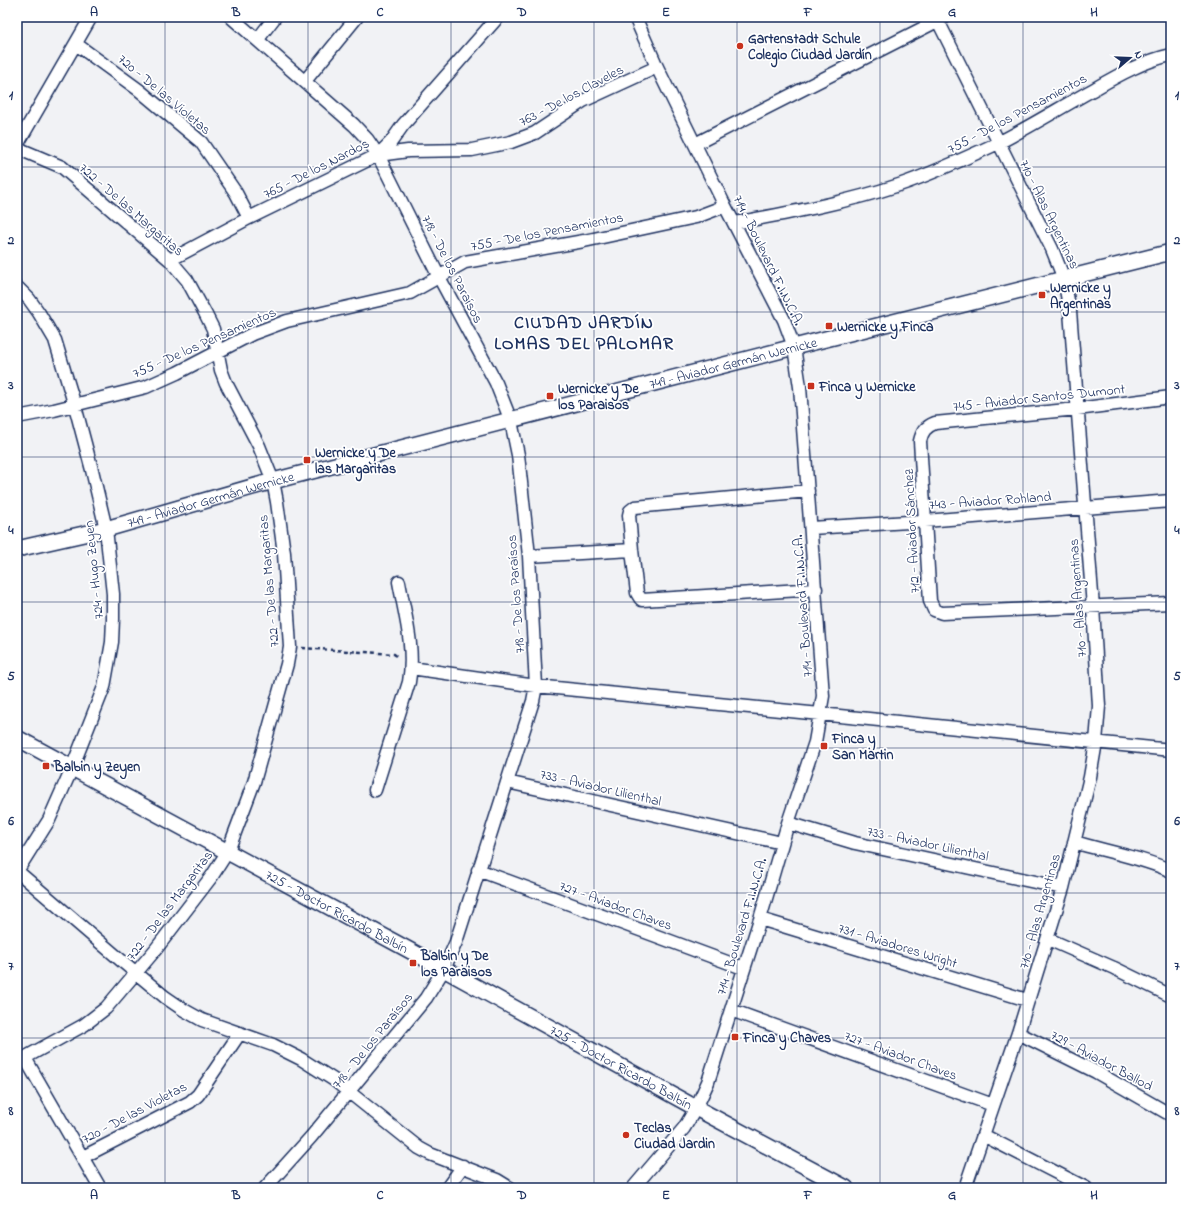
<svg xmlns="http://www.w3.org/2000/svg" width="1188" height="1205" viewBox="0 0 1188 1205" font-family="'Indie Flower',sans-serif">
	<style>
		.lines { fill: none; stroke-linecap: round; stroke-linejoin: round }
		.minor-casing { stroke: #1b2f5e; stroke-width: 15 }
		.tertiary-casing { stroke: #1b2f5e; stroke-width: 18 }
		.path { stroke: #1b2f5e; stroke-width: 2.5; stroke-dasharray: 4 3; stroke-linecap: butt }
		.minor { stroke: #fff; stroke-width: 12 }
		.tertiary { stroke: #fff; stroke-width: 15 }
		.grid { fill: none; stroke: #1b2f5e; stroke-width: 1; stroke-opacity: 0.55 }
		.poi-dot { fill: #c8321e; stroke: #fff; stroke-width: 1.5 }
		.labels { text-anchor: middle; stroke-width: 3.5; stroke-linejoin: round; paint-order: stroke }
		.poi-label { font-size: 14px; font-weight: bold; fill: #1b2f5e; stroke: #fff; text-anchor: start }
		.street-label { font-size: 14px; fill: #1b2f5e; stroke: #fff }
		.district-label { font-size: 18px; font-weight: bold; letter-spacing: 1px; fill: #1b2f5e; stroke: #fff }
		.neatline { fill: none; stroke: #1b2f5e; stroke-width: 1.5 }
		.grid-label { font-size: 13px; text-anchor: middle; font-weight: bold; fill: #1b2f5e }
	</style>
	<rect width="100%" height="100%" fill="#f1f2f5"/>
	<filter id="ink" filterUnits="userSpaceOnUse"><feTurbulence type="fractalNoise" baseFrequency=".025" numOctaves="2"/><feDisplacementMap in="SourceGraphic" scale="8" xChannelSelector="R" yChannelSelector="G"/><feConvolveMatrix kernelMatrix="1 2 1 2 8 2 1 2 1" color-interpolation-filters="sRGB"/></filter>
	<g filter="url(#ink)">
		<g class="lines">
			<defs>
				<path id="minor" d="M231,17L354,125L367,139L378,155L439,277L496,383L511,421L518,455L529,556L536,686L533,701L456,942L444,969L426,998L311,1137L265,1188
					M936,17L1052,249L1064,279L1070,311L1093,607L1099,706L1096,742L1090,777L1063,888L1018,1033L965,1188
					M258,39L275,17
					M76,44L139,90L201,142L236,193L249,218
					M305,81L357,17
					M695,144L945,17
					M17,145L91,17
					M17,148L62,167L170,260L187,280L205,313L213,329L221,370L226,383L259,446L273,481L277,502L284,553L290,647L287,664L254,782L228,851L212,876L156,949L106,1008L84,1025L17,1062
					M378,155L408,151L472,150L511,142L535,133L583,101L657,67
					M734,223C789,213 845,203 899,185C932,174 964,159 996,144C1030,127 1063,106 1096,88C1120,74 1144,61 1171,55
					M170,260L249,218L378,155L391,142L403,125L498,17
					M17,287L29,299L39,313L55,340L75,406L92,470L106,529L113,594V619L112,642L104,687L72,768L49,820L17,871
					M1171,397L1077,409L935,423C925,427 922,432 920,441L930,601L934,610L942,613L1171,603
					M17,417L54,410L146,387L177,373L252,334L287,321L410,293L465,262L584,241L696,217L725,206
					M808,491L635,507L630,511L629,515L632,550L637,593L640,598L642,600L816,589
					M811,528L925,521L1171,501
					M529,556L632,550
					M411,668L536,686L820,714L1171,750
					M507,782L782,843
					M375,790L409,682C415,649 405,615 399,582
					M788,823L855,843L1063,888
					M1074,842C1104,851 1144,858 1171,871
					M478,870L743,968
					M17,871L123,962L165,997L184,1010L202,1020L273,1045L301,1059L334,1080L419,1148L430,1154L497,1180L510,1188
					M760,919L1027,1000
					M1048,939L1114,968L1171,996
					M731,1010L993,1105
					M1018,1033L1096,1072L1171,1115
					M25,1058L100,1188
					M983,1135L1086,1188
					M83,1157L190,1102L198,1095L240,1033
					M447,1188L463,1166
					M633,1188L684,1128L696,1108L708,1082L760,919L788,823L815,742L823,696L800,387L794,347L784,320L725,206L657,67L635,17"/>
				<g id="tertiary">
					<path id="s1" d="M17,549L106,529L273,481L794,347L1171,252"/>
					<path id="s2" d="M17,738L420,956L696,1108L846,1188"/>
				</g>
			</defs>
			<use href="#minor" class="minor-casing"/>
			<use href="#tertiary" class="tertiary-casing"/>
			<path class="path" d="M302,648L394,654L398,657"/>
			<use href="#minor" class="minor"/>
			<use href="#tertiary" class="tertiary"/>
		</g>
	</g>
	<path class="grid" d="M165,17V1188M308,17V1188M451,17V1188M594,17V1188M737,17V1188M880,17V1188M1023,17V1188M17,167H1171M17,312H1171M17,457H1171M17,602H1171M17,748H1171M17,893H1171M17,1038H1171"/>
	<g class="poi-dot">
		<circle cx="740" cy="46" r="4"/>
		<rect x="1038" y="291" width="8" height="8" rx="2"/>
		<rect x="825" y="322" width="8" height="8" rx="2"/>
		<rect x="807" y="382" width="8" height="8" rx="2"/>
		<rect x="546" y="392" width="8" height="8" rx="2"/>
		<rect x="303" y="456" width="8" height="8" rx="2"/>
		<rect x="820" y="742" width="8" height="8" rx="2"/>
		<rect x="42" y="762" width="8" height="8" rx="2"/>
		<rect x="409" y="959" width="8" height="8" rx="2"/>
		<rect x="731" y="1033" width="8" height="8" rx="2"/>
		<circle cx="626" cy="1135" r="4"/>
	</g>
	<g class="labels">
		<g class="poi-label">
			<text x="748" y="43">Gartenstadt Schule<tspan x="748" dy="16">Colegio Ciudad Jardín</tspan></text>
			<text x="1050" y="292">Wernicke y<tspan x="1050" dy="16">Argentinas</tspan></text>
			<text x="837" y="331">Wernicke y Finca</text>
			<text x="819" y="391">Finca y Wernicke</text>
			<text x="558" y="393">Wernicke y De<tspan x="558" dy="16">los Paraisos</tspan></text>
			<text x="315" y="457">Wernicke y De<tspan x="315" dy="16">las Margaritas</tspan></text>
			<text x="832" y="743">Finca y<tspan x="832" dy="16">San Martin</tspan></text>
			<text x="54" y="771">Balbin y Zeyen</text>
			<text x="421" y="960">Balbin y De<tspan x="421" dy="16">los Paraisos</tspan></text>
			<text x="743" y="1042">Finca y Chaves</text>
			<text x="634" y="1132">Teclas<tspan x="634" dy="16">Ciudad Jardin</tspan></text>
		</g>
		<g class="street-label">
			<text transform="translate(165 94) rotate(40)" y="5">720 - De las Violetas</text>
			<text transform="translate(571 95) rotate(-28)" y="5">763 - De los Claveles</text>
			<text transform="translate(1017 113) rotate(-28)" y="5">755 - De los Pensamientos</text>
			<text transform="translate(316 168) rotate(-27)" y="5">765 - De los Nardos</text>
			<text transform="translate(132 209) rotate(41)" y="5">722 - De las Margaritas</text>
			<text transform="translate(1050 214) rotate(64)" y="5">710 - Alas Argentinas</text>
			<text transform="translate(547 231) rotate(-11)" y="5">755 - De los Pensamientos</text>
			<text transform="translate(769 260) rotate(64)" y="5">714 - Boulevard F.I.N.C.A.</text>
			<text transform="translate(453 269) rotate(63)" y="5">718 - De los Paraísos</text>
			<text transform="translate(204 342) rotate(-24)" y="5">755 - De los Pensamientos</text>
			<text dy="5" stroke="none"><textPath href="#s1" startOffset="740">749 - Aviador Germán Wernicke</textPath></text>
			<text transform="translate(1039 397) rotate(-6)" y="5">745 - Aviador Santos Dumont</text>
			<text dy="5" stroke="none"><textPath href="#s1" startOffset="200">749 - Aviador Germán Wernicke</textPath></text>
			<text transform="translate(990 500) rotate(-4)" y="5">743 - Aviador Rohland</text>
			<text transform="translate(911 531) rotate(-93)" y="5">712 - Aviador Sánchez</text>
			<text transform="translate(93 570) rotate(-96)" y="5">724 - Hugo Zeyen</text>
			<text transform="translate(268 581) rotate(-95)" y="5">722 - De las Margaritas</text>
			<text transform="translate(515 594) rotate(-94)" y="5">718 - De los Paraísos</text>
			<text transform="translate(1077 598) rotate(-94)" y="5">710 - Alas Argentinas</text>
			<text transform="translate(802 606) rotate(-94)" y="5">714 - Boulevard F.I.N.C.A.</text>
			<text transform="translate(601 787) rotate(13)" y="5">733 - Aviador Lilienthal</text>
			<text transform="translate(928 843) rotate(12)" y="5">733 - Aviador Lilienthal</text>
			<text transform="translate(169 905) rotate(-53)" y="5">722 - De las Margaritas</text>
			<text transform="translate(616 905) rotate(20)" y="5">727 - Aviador Chaves</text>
			<text dy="5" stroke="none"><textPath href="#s2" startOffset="364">725 - Doctor Ricardo Balbín</textPath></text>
			<text transform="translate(1039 911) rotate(-74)" y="5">710 - Alas Argentinas</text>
			<text transform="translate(741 926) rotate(-73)" y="5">714 - Boulevard F.I.N.C.A.</text>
			<text transform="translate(898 945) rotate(17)" y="5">731 - Aviadores Wright</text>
			<text transform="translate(372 1040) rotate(-51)" y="5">718 - De los Paraísos</text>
			<text transform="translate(901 1055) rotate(20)" y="5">727 - Aviador Chaves</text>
			<text transform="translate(1102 1060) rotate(28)" y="5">729 - Aviador Ballod</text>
			<text dy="5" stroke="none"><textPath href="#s2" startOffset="688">725 - Doctor Ricardo Balbín</textPath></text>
			<text transform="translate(134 1112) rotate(-28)" y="5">720 - De las Violetas</text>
		</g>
		<g class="district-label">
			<text x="584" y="328">CIUDAD JARDÍN<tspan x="584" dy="21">LOMAS DEL PALOMAR</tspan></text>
		</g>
	</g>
	<rect width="1188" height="1205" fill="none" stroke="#fff" stroke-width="44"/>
	<g transform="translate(1130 58) rotate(71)" stroke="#ffffff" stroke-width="3" paint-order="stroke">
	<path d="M0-3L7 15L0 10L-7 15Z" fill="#1b2f5e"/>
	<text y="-6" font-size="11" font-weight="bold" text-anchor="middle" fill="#1b2f5e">N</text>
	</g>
	<rect x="22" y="22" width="1144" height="1161" class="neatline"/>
	<g class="grid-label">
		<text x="94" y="16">A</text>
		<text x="236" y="16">B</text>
		<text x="380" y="16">C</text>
		<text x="522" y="16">D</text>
		<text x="666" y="16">E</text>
		<text x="808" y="16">F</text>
		<text x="952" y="16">G</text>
		<text x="1094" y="16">H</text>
		<text x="11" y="99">1</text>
		<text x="1177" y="99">1</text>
		<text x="11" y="244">2</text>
		<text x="1177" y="244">2</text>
		<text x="11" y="389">3</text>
		<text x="1177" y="389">3</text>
		<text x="11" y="534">4</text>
		<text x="1177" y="534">4</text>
		<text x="11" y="680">5</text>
		<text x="1177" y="680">5</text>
		<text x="11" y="825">6</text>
		<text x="1177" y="825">6</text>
		<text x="11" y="970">7</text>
		<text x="1177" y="970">7</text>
		<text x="11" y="1115">8</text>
		<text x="1177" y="1115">8</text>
		<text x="94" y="1199">A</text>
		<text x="236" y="1199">B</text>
		<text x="380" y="1199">C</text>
		<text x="522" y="1199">D</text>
		<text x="666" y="1199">E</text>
		<text x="808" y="1199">F</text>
		<text x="952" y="1199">G</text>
		<text x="1094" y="1199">H</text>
	</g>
</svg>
